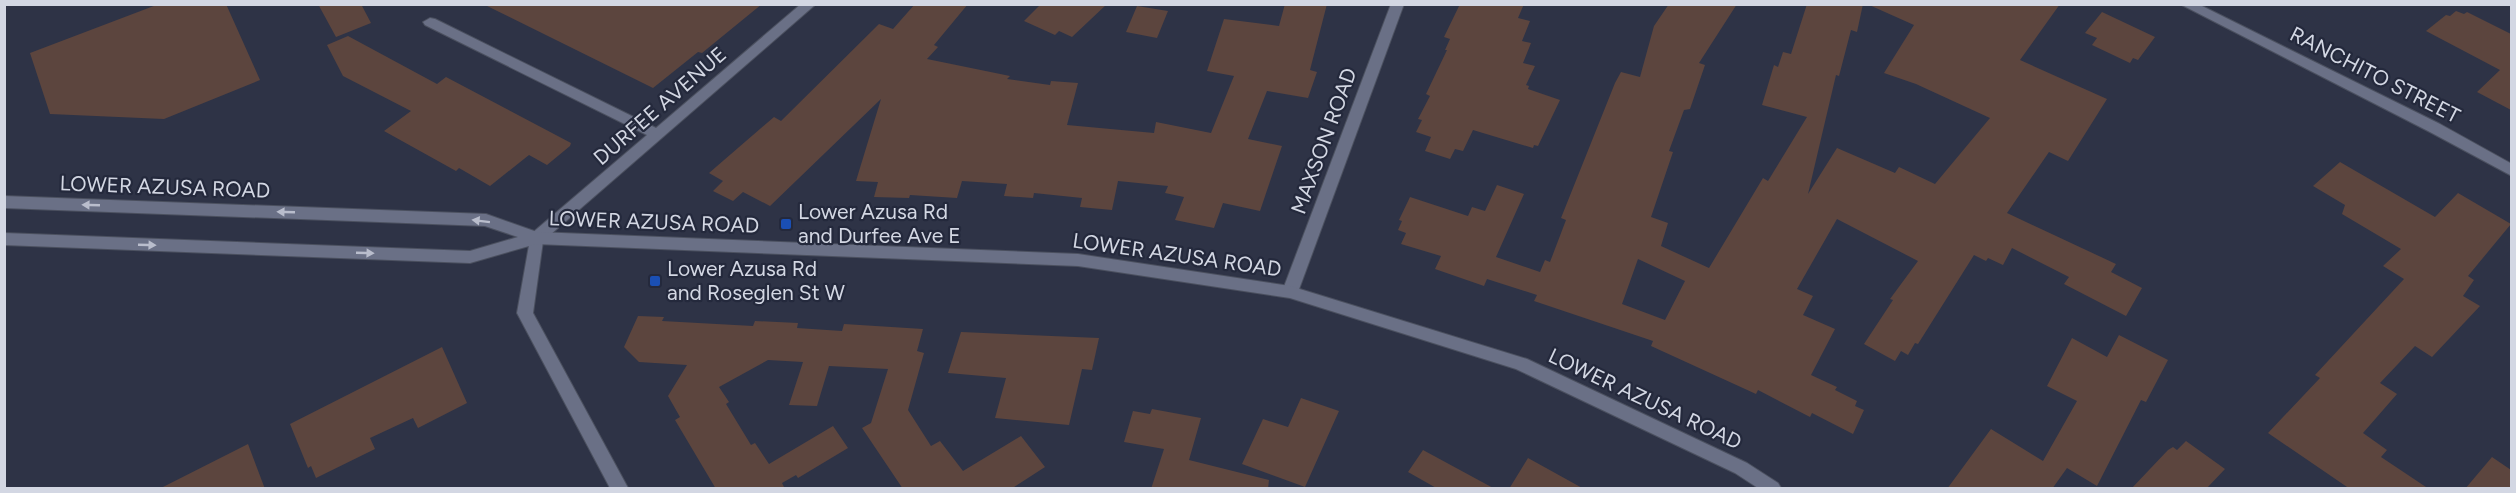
<svg xmlns="http://www.w3.org/2000/svg" width="2516" height="493" viewBox="0 0 2516 493" font-family="Figtree,sans-serif">
	<style>
		.building { fill: #5c453e; fill-rule: evenodd }
		.lines { fill: none; stroke-linecap: round; stroke-linejoin: round }
		.minor-casing { stroke: #4b505f; stroke-width: 2 }
		.tertiary-casing { stroke: #4b505f; stroke-width: 2 }
		.secondary-casing { stroke: #4b505f; stroke-width: 2 }
		.minor { fill: #6a7086; fill-rule: evenodd }
		.tertiary { fill: #6a7086; fill-rule: evenodd }
		.secondary { fill: #6a7086; fill-rule: evenodd }
		.oneway { fill: #b9bdcc }
		.transit-dot { fill: #1a4fb4; stroke: #24293c; stroke-width: 2 }
		.labels { text-anchor: middle; stroke-width: 4.5; stroke-linejoin: round; paint-order: stroke }
		.street-label { font-size: 21px; fill: #d3d7e3; stroke: #24293c }
		.poi-label { font-size: 21px; fill: #d3d7e3; stroke: #24293c; text-anchor: start }
	</style>
	<rect width="100%" height="100%" fill="#2e3346"/>
	<path class="building" d="M159,4H226L260,80L164,119L50,114L30,53Z
		M318,4H361L371,23L336,37Z
		M483,4H762L702,53L698,52L653,88Z
		M915,4H968L934,45L938,47L927,59L1010,76L1007,79L1050,85L1051,81L1078,83L1067,125L1154,133L1156,122L1211,133L1234,76L1207,71L1224,19L1279,26L1285,4H1327L1310,70L1317,72L1308,98L1267,91L1248,139L1282,146L1260,211L1223,203L1214,228L1175,220L1184,197L1165,193L1168,186L1118,181L1112,210L1080,207L1082,198L1034,193L1033,198L1004,196L1007,184L962,181L957,198L910,195L909,198L874,197L878,182L856,181L881,99L770,206L743,192L733,201L713,191L723,181L709,173L774,117L781,121L879,24L893,29Z
		M1041,4H1107L1072,37L1059,31L1055,35L1024,21Z
		M1460,4H1524L1518,18L1530,21L1522,41L1531,43L1523,63L1535,66L1526,85L1529,86L1528,89L1560,100L1538,146L1534,145L1533,148L1473,130L1463,151L1455,149L1450,159L1425,151L1431,137L1416,132L1422,120L1418,119L1430,96L1426,94L1447,50H1445L1450,39L1444,37Z
		M1669,4H1737L1699,63L1705,65L1690,109L1684,110L1669,151L1673,152L1651,217L1668,223L1661,246L1709,268L1763,178L1768,181L1807,117L1762,105L1774,65L1778,67L1783,52L1791,54L1807,4H1863L1857,32L1851,30L1839,76L1836,75L1808,194L1837,148L1895,173L1899,167L1935,184L1990,118L1916,84L1884,73L1914,25L1867,4H2060L2020,60L2107,99L2068,161L2049,152L2007,213L2116,264L2111,272L2142,288L2126,316L2064,284L2069,277L2012,248L2003,265L1988,258L1986,261L1974,255L1918,344L1915,343L1908,355L1901,351L1895,361L1864,344L1893,300L1890,299L1918,261L1837,219L1797,289L1813,296L1803,315L1835,329L1811,375L1837,387L1835,390L1857,401L1855,406L1864,410L1853,434L1812,413L1810,417L1758,390L1756,394L1651,346L1653,341L1534,301L1537,295L1487,279L1484,286L1435,269L1441,256L1401,244L1406,233L1398,230L1402,221L1399,220L1410,197L1468,216L1472,207L1485,211L1497,185L1524,194L1496,257L1540,272L1545,260L1550,262L1566,220L1561,218L1615,83L1621,72L1640,77L1654,26ZM1638,259L1685,281L1665,320L1622,304Z
		M1137,6L1168,11L1157,38L1126,32Z
		M2456,11L2464,14L2467,12L2511,34V110L2477,92L2500,70L2426,31L2446,15L2450,16Z
		M2102,12L2155,37L2138,60L2133,58L2130,63L2092,45L2097,38L2085,33Z
		M348,36L437,84L446,77L571,143L570,146L547,165L529,155L490,186L459,168L456,171L384,131L411,111L343,76L327,45Z
		M2340,162L2435,217L2458,193L2511,224L2468,276L2474,280L2463,296L2480,306L2432,357L2415,346L2380,383L2397,394L2363,433L2387,450L2381,457L2429,489H2350L2268,433L2320,378L2315,375L2404,279L2383,266L2401,249L2342,214L2345,205L2313,186Z
		M638,316L664,317L662,321L753,326L755,321L798,323L797,328L842,331L844,324L923,329L917,351L924,353L908,410L931,446L940,441L963,471L1021,436L1045,467L1011,489H903L862,428L871,423L888,369L829,366L817,406L789,405L803,362L768,360L719,387L729,402L726,404L751,445L755,443L769,464L833,426L848,448L798,478L796,475L782,483L785,489H716L675,420L680,417L668,396L687,365L639,362L624,347Z
		M961,332L1099,338L1092,370L1082,369L1069,425L995,418L1006,378L948,373Z
		M2119,335L2168,360L2146,402L2141,400L2097,486L2067,468L2052,489H1947L1991,429L2043,461L2077,401L2047,386L2072,338L2107,357Z
		M442,347L467,403L418,428L413,418L370,438L375,449L316,478L311,466L308,468L290,424Z
		M1301,398L1339,411L1305,487L1242,464L1263,419L1288,427Z
		M1152,409L1201,418L1189,460L1269,480L1268,489H1151L1164,449L1124,442L1133,411L1150,414Z
		M2186,441L2225,469L2206,489H2131L2168,450L2173,447L2177,450Z
		M248,444L265,489H159Z
		M1423,450L1495,489H1438L1408,472Z
		M2492,457L2511,470V489H2465Z
		M1528,458L1584,489H1509Z"/>
	<g class="lines">
		<defs>
			<path id="minor" d="M801,4H816L543,241L533,313L628,488H610L517,313L531,234L647,135L425,25L423,22L430,18L435,19L656,128Z
				M2180,4H2198L2440,124L2512,164V176L2430,132Z"/>
			<path id="tertiary" d="M1391,4H1404L1298,292L1295,296H1285L1282,292Z"/>
			<path id="secondary" d="M4,196L486,214L537,232L1078,254L1290,286L1527,359L1747,463L1778,483L1781,488H1758L1735,473L1516,369L1290,298L1078,266L536,244L470,263L4,245V233L470,251L518,237L485,226L4,208Z"/>
		</defs>
		<use href="#minor" class="minor-casing"/>
		<use href="#tertiary" class="tertiary-casing"/>
		<use href="#secondary" class="secondary-casing"/>
		<use href="#minor" class="minor"/>
		<use href="#tertiary" class="tertiary"/>
		<use href="#secondary" class="secondary"/>
	</g>
	<defs><path id="oneway-solid" d="M-6-.8H1V-3.2L6.5 0L1 3.2V.8H-6Z" transform="scale(1.5)"/></defs>
	<g class="oneway">
		<use href="#oneway-solid" transform="translate(91 205) rotate(-178)"/>
		<use href="#oneway-solid" transform="translate(286 212) rotate(-178)"/>
		<use href="#oneway-solid" transform="translate(481 221) rotate(-173)"/>
		<use href="#oneway-solid" transform="translate(147 245) rotate(2)"/>
		<use href="#oneway-solid" transform="translate(365 253) rotate(2)"/>
	</g>
	<g class="transit-dot">
		<rect x="780" y="218" width="12" height="12" rx="3"/>
		<rect x="649" y="275" width="12" height="12" rx="3"/>
	</g>
	<g class="labels">
		<g class="street-label">
			<text transform="translate(2375 75) rotate(27)" y="7">RANCHITO STREET</text>
			<text transform="translate(660 106) rotate(-41)" y="7">DURFEE AVENUE</text>
			<text transform="translate(1324 141) rotate(-70)" y="7">MAXSON ROAD</text>
			<text transform="translate(165 187) rotate(2)" y="7">LOWER AZUSA ROAD</text>
			<text transform="translate(654 222) rotate(2)" y="7">LOWER AZUSA ROAD</text>
			<text transform="translate(1177 255) rotate(8)" y="7">LOWER AZUSA ROAD</text>
			<text transform="translate(1645 399) rotate(25)" y="7">LOWER AZUSA ROAD</text>
		</g>
		<g class="poi-label">
			<text x="798" y="219">Lower Azusa Rd<tspan x="798" dy="24">and Durfee Ave E</tspan></text>
			<text x="667" y="276">Lower Azusa Rd<tspan x="667" dy="24">and Roseglen St W</tspan></text>
		</g>
	</g>
	<rect width="2516" height="493" fill="none" stroke="#d3d7e3" stroke-width="12"/>
</svg>
